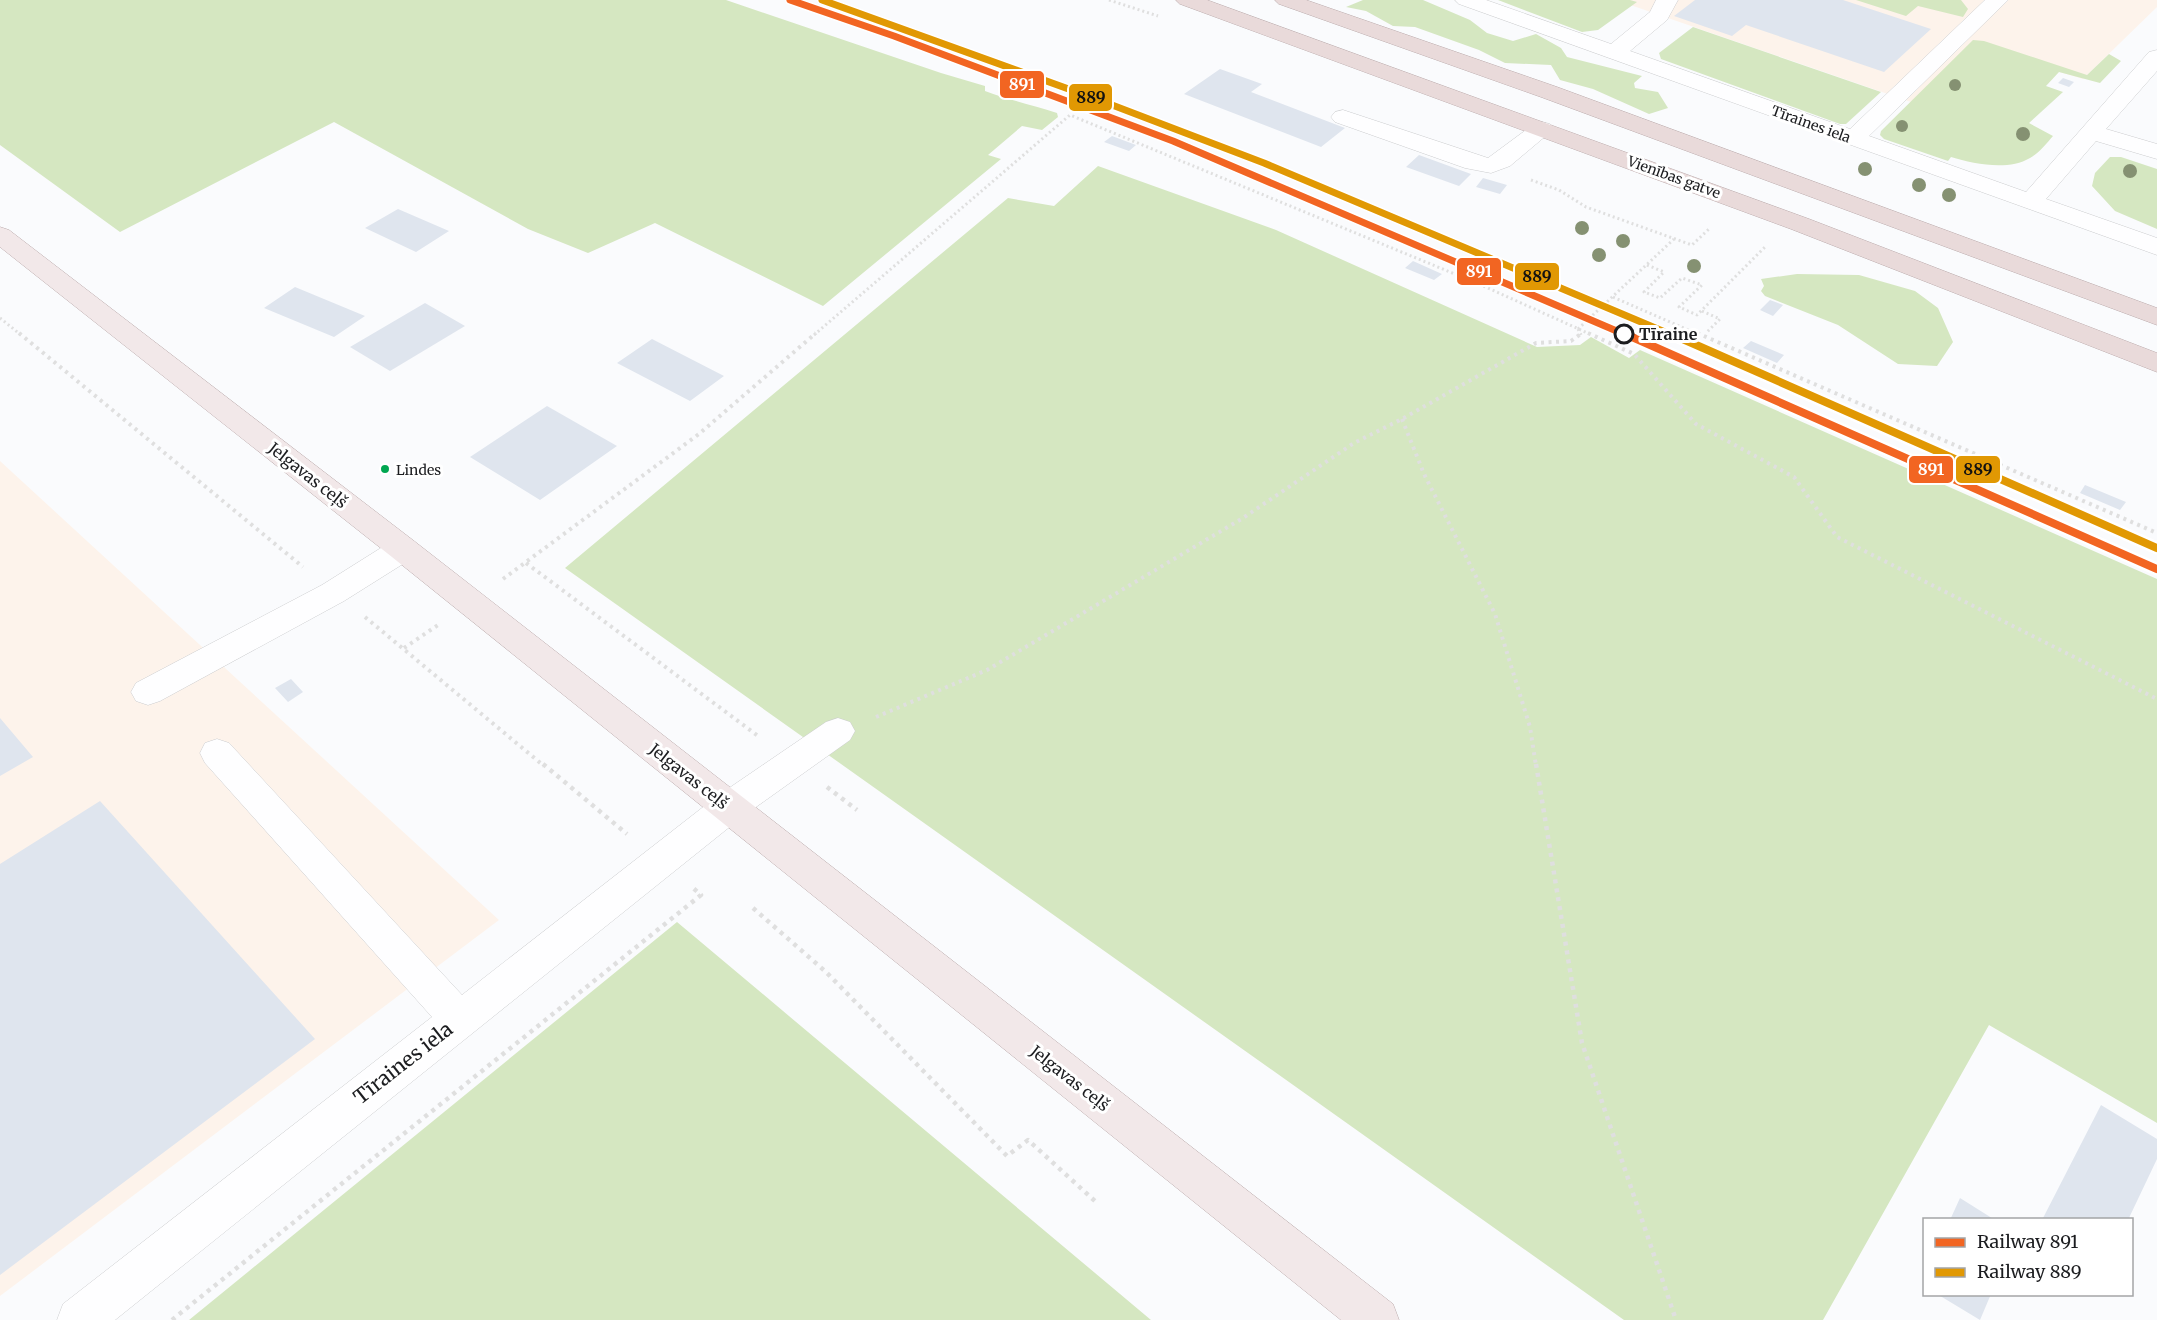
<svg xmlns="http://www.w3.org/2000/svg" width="2157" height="1320" viewBox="0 0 2157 1320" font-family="Merriweather,serif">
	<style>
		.industrial { fill: #fdf3eb }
		.green { fill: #d5e7c1 }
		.building { fill: #dfe5ee }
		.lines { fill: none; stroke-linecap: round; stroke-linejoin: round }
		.minor-casing { stroke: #cccdcf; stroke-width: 1 }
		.major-casing { stroke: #bbabac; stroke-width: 1 }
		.highway-casing { stroke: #bbabac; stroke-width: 1 }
		.path-far2 { stroke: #dfdfdf; stroke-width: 3; stroke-dasharray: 2 3; stroke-linecap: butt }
		.path-far1 { stroke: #dfdfdf; stroke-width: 4; stroke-dasharray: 3 4.5; stroke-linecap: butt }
		.path { stroke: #dfdfdf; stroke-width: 4.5; stroke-dasharray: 4 5; stroke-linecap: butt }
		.minor { fill: #fefeff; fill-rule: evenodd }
		.major { fill: #f2e8e9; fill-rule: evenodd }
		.highway { fill: #e9dada; fill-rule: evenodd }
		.rail-1-far1-casing { stroke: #fff; stroke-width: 10 }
		.rail-1-casing { stroke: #fff; stroke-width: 13 }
		.rail-2-far1-casing { stroke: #fff; stroke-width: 10 }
		.rail-2-casing { stroke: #fff; stroke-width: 13 }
		.rail-1-far1 { stroke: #f26522; stroke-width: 7 }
		.rail-1 { stroke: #f26522; stroke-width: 8 }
		.rail-2-far1 { stroke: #e19803; stroke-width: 7 }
		.rail-2 { stroke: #e19803; stroke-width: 8 }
		.tree { fill: #859172 }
		.stop-dot { fill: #fff; stroke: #1c1d20; stroke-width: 3 }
		.bus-dot { fill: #00a651; stroke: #fff; stroke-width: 2 }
		.labels { text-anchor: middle; stroke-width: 6; stroke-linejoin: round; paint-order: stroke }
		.far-street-label { font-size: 14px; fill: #1c1d20; stroke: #fff }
		.bus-label { font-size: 14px; fill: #1c1d20; stroke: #fff; text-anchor: start }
		.stop-label { font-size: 16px; font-weight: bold; fill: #1c1d20; stroke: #fff; text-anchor: start }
		.street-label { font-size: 16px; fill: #1c1d20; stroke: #fff }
		.near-street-label { font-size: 20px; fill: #1c1d20; stroke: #fff }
		.line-badge { stroke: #fff; stroke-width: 2 }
		.badge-label { font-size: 16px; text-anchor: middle; font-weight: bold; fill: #fff }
		.pale-badge-label { font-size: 16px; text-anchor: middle; font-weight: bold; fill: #111 }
	</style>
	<rect width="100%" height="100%" fill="#fafbfd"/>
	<path class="industrial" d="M1616,0H2157V7L2083,79L2050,69L1989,129Z
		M0,461L499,920L0,1296Z"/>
	<path class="green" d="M0,0H726L941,73L985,86V91C1009,100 1033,105 1057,113L1058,117L1042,130L1022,126L988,155L1001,159L823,306L655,223L588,253L528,229L334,122L120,232L0,145Z
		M1363,0H1423L1470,20L1487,33L1513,41L1536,34L1561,48L1567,57L1642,76L1634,83L1635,88L1658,92L1668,108L1649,114L1593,89L1560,80L1551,65L1505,63L1479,50L1415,27L1393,26L1366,11L1346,7Z
		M1498,0H1630L1637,2L1598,30L1582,32Z
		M1856,0H1961L1968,9L1963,17L1918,6L1906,16Z
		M1693,27L1881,92L1846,124H1840L1661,59L1659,53Z
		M1973,40L1984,41L2087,75L2109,54L2121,61L2100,83L2059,72L2046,86L2063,92L2029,123L2053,136C2046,144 2039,153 2030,158C2008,171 1974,164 1951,157L1948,161L1884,139L1880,135L1881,131Z
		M2110,157H2121L2157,169V229L2115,211L2092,186L2095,173Z
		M1098,166L1276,230L1537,347L1580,345L1591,337L1629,358L1640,350L2157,579V1123L1989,1025L1823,1320H1624L565,568L1008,198L1054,206Z
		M1797,274L1859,275L1915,291L1938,308L1953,342L1937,366L1898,364L1838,325L1765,296L1761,291L1764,286L1761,279Z
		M677,922L1151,1320H189Z"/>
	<path class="building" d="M1695,0H1843L1931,29L1884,72L1746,25L1732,36L1674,16Z
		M1220,69L1262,84L1251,92L1345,128L1321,147L1184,94Z
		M2063,78L2074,82L2069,87L2058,83Z
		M1112,136L1136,145L1129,151L1104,142Z
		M1419,155L1471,174L1459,186L1406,167Z
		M1483,178L1507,185L1500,194L1476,187Z
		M398,209L449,231L416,252L365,228Z
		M1413,261L1442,274L1434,280L1405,268Z
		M295,287L365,316L334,337L264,308Z
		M1770,300L1783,305L1773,316L1760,310Z
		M425,303L465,326L390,371L350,347Z
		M652,339L724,376L690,401L617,363Z
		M1751,341L1784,355L1777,363L1743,348Z
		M547,406L617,446L540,500L470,457Z
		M2085,485L2126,502L2120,510L2080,493Z
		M291,679L303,692L288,702L275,688Z
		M0,718L33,757L0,776Z
		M100,801L315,1039L0,1275V864Z
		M2101,1105L2157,1139V1159L2128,1220H2042Z
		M1960,1198L1995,1220H1950Z
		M1937,1294H1991L1980,1320Z"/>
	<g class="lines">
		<defs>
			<path id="minor" d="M1455,0H1486L1611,44L1650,12L1656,0H1678L1667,20L1630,51L1850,129L1985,0H2008L1869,136L2026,192L2149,52L2157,50V71L2106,129L2157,144V159L2096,141L2046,199L2157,238V255L1459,4Z
				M1343,110L1488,158L1534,124L1542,122L1550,124L1554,129L1510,166L1491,173L1465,168L1335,122L1331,117L1335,112Z
				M403,538L414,541L418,549L414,557L344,601L160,701L148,705L136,701L131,692L136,683L322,585L392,541Z
				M838,718L850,722L855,731L850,740L742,817L115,1320H57L63,1304L432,1017L205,763L200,753L205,743L217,739L229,743L462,995L716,797L826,722Z"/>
			<path id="major" d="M0,227L9,230L414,541L1393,1304L1399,1320H1341L392,557L0,247Z"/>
			<path id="highway" d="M1176,0H1207L1809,219L2157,353V372L1791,229L1180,4Z
				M1275,0H1306L1557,87L2157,308V325L1541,97L1279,4Z"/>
		</defs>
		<use href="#minor" class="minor-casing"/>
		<use href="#major" class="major-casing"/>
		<use href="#highway" class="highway-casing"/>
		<path class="path-far2" d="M1109,0L1158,16
			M1531,180L1559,190L1586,207L1692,245L1709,229
			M1647,265L1664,272L1644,292L1660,298L1682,278L1702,285L1679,307L1697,315L1766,246
			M1613,297L1700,335
			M1702,311L1720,319L1707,332
			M0,318L21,335
			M1578,329L1674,239
			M1578,329L1581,335
			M814,335L1070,115L1479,284L1592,335"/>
		<path class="path-far1" d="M19,333L303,567
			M1588,333L1634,354L1696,424L1794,477L1837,537L2157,699
			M1697,333L2157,533
			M1402,419L1424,474L1495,614L1530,727L1536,766
			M526,563L758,736
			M503,579L699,434L816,333
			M365,617L544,766
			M404,648L438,625
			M876,717L987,670L1243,518L1354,443L1402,419L1536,343L1571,341L1582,333"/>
		<path class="path" d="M543,764L627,834
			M1536,764L1582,1043L1676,1320
			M827,787L857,810
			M753,908L826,972L1007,1156L1028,1140L1096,1202
			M172,1320L701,895L693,888"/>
		<use href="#minor" class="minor"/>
		<use href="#major" class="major"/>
		<use href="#highway" class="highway"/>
		<defs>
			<path id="rail-1-far1" d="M790,0L894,36L1173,141L1626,335"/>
			<path id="rail-1" d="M1623,333L2157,569"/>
			<path id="rail-2-far1" d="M822,0L1099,100L1264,163L1672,335"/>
			<path id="rail-2" d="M1669,333L2157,548"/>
		</defs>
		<use href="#rail-1-far1" class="rail-1-far1-casing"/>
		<use href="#rail-1" class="rail-1-casing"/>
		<use href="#rail-2-far1" class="rail-2-far1-casing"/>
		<use href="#rail-2" class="rail-2-casing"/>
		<use href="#rail-1-far1" class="rail-1-far1"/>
		<use href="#rail-1" class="rail-1"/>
		<use href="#rail-2-far1" class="rail-2-far1"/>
		<use href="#rail-2" class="rail-2"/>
	</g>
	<g class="tree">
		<circle cx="1955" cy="85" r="6"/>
		<circle cx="1902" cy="126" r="6"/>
		<circle cx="2023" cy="134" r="7"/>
		<circle cx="1865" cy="169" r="7"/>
		<circle cx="2130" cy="171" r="7"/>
		<circle cx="1919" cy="185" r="7"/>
		<circle cx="1949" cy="195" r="7"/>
		<circle cx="1582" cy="228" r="7"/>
		<circle cx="1623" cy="241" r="7"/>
		<circle cx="1599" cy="255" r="7"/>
		<circle cx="1694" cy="266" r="7"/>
	</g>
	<circle class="stop-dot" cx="1624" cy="334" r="9"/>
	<circle class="bus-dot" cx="385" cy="469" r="5"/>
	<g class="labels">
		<g class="far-street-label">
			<text transform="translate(1811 124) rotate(20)" y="5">Tīraines iela</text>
			<text transform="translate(1674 177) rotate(20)" y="5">Vienības gatve</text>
		</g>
		<g class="bus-label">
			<text x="396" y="475">Lindes</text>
		</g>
		<g class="stop-label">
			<text x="1639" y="340">Tīraine</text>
		</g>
		<g class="street-label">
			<text transform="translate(308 475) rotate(38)" y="6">Jelgavas ceļš</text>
			<text transform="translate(689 776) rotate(38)" y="6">Jelgavas ceļš</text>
			<text transform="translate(1070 1078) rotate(38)" y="6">Jelgavas ceļš</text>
		</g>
		<g class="near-street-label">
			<text transform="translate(403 1063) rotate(-38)" y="7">Tīraines iela</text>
		</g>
	</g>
	<g class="line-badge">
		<rect x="999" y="70" width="46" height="29" rx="6" fill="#f26522"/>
		<rect x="1068" y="83" width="45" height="29" rx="6" fill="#e19803"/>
		<rect x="1456" y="257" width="46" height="29" rx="6" fill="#f26522"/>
		<rect x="1514" y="262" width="46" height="29" rx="6" fill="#e19803"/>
		<rect x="1955" y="455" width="46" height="29" rx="6" fill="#e19803"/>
		<rect x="1908" y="455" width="46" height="29" rx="6" fill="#f26522"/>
	</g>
	<g class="badge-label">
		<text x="1022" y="90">891</text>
		<text x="1479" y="277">891</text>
		<text x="1931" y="475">891</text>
	</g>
	<g class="pale-badge-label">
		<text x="1091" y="103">889</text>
		<text x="1537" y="282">889</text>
		<text x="1978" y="475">889</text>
	</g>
	<rect x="1923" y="1218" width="210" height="78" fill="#ffffff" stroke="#a4a5a6" stroke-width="1.5"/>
	<rect x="1935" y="1238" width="30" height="9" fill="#f26522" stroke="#a4a5a6" stroke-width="1.5"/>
	<text x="1977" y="1248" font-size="18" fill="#1c1d20">Railway 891</text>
	<rect x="1935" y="1268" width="30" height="9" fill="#e19803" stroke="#a4a5a6" stroke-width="1.5"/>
	<text x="1977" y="1278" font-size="18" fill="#1c1d20">Railway 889</text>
</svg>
